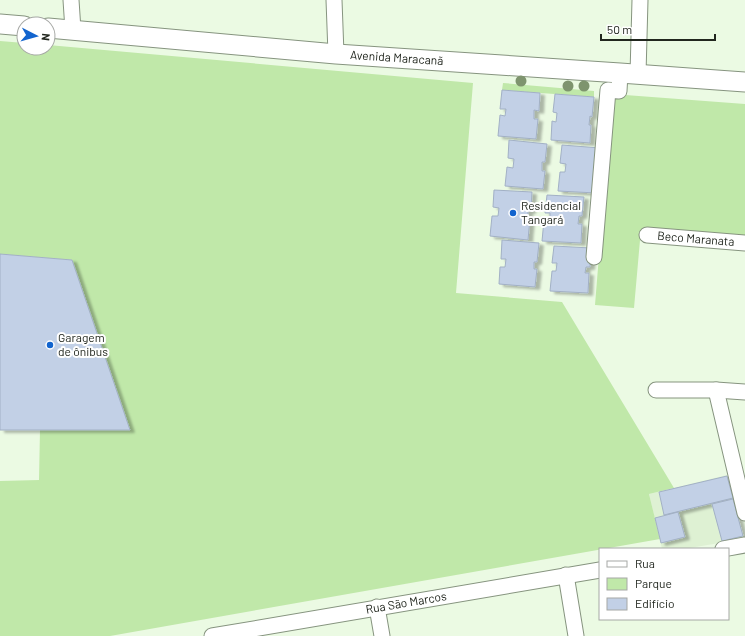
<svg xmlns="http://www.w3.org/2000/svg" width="745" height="636" viewBox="0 0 745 636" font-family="Barlow,sans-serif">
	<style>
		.built { fill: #def1d3 }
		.green { fill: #c0e8a9 }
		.building { fill: #c2d0e6; stroke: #a2b0c5; filter: url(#shadow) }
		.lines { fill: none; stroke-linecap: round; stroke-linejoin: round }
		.minor-casing { stroke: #86947f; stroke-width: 17 }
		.tertiary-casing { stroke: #86947f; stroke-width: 21 }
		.minor { stroke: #fff; stroke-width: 15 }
		.tertiary { stroke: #fff; stroke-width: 19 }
		.tree { fill: #7e946e }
		.poi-dot { fill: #1264ce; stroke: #fff; stroke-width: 1.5 }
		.labels { text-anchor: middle; stroke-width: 4; stroke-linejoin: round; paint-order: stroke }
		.street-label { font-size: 12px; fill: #21261e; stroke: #fff }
		.poi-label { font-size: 12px; fill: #21261e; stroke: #fff; text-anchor: start }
	</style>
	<defs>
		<filter id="shadow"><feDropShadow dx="4.5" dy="2.5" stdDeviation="1" flood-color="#0004"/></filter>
	</defs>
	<rect width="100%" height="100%" fill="#ebfae3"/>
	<path class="built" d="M727,475L744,539L683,549H662L649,494Z"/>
	<path class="green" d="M0,41L24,43V48H48V45L473,83L456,293L562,302L674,488L649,494L660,539L110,636H0V481L39,480L40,430H129L72,260L0,254Z
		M503,83L594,91V97L502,90Z
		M612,94L745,104V237L641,229L634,308L595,305Z"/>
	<path class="building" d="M502,90L540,93L539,111L534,110V119H538L536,139L498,136L500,115L505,116L506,109H500Z
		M555,94L594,97L592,117L590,116L589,125H591L590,143L551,140L552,121L556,122L557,113L553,112Z
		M509,140L547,144L545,162H542V171H545L543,189L505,186L507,167L513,168L514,159L508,158Z
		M562,145L600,148L596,193L558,191L560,172H565L566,164L560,163Z
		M494,190L532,192L531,211H528V218H530L528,240L490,236L492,216H498L499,208L493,207Z
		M547,195L584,197L582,216H579L578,224H582L581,243L542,241L544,220L550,221V213H545Z
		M502,240L539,243L537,262H534V269H537L535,287L499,284L500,267H505L506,259H501Z
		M554,246L591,248L590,267H586L585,273H589L588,293L550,291L552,271H556L557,263H552Z
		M0,254L72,260L130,430H0Z
		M727,476L733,498L664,515L659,492Z
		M733,499L743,536L722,541L712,504Z
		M678,512L685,537L661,543L655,518Z"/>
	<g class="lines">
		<defs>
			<g id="minor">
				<path d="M71,0L73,30"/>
				<path d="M334,0L336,54"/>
				<path d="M638,74L640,0"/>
				<path id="s1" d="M647,235L745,243"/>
				<path d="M594,257L608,90L619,91L620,73"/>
				<path d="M656,390H716L745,392"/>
				<path d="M716,390L745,513"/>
				<path d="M723,549L745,545"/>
				<path d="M566,575L576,636"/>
				<path d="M377,607L382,636"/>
				<path id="s2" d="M212,636L600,570"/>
			</g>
			<g id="tertiary">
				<path d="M0,24L24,26"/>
				<path id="s3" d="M48,28L336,54L620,73L745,82"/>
			</g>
		</defs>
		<use href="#minor" class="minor-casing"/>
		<use href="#tertiary" class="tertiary-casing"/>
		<use href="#minor" class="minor"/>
		<use href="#tertiary" class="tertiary"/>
	</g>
	<g class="tree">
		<circle cx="521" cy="81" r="5.5"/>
		<circle cx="568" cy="86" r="5.5"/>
		<circle cx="584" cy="86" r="5.5"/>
	</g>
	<g class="poi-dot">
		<circle cx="513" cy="213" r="4"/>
		<circle cx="50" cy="345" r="4"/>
	</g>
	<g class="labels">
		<g class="street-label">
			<text dy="4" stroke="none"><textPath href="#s3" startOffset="350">Avenida Maracanã</textPath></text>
			<text dy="4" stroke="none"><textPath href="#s1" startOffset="49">Beco Maranata</textPath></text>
			<text dy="4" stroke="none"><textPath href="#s2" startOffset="197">Rua São Marcos</textPath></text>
		</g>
		<g class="poi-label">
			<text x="521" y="210">Residencial<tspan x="521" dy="14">Tangará</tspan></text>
			<text x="58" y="342">Garagem<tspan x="58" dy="14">de ônibus</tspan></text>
		</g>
	</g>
	<rect x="599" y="548" width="130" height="72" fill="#ffffff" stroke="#a6a8a5"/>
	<rect x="607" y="561" width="20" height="6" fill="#ffffff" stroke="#a6a8a5"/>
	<text x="635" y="568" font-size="12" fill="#21261e">Rua</text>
	<rect x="607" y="578" width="20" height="12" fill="#c0e8a9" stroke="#a6a8a5"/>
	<text x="635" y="588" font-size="12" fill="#21261e">Parque</text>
	<rect x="607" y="598" width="20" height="12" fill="#c2d0e6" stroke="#a6a8a5"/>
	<text x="635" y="608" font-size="12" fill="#21261e">Edifício</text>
	<g transform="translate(36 36) rotate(96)"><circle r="19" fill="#ffffff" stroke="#a6a8a5"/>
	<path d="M0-3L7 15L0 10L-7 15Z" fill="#1264ce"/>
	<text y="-6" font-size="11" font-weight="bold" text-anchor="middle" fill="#21261e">N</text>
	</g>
	<path d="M601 34v6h114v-6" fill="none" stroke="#21261e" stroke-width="2"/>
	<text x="607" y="34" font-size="12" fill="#21261e" stroke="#ffffff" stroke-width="3" paint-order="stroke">50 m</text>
</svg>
